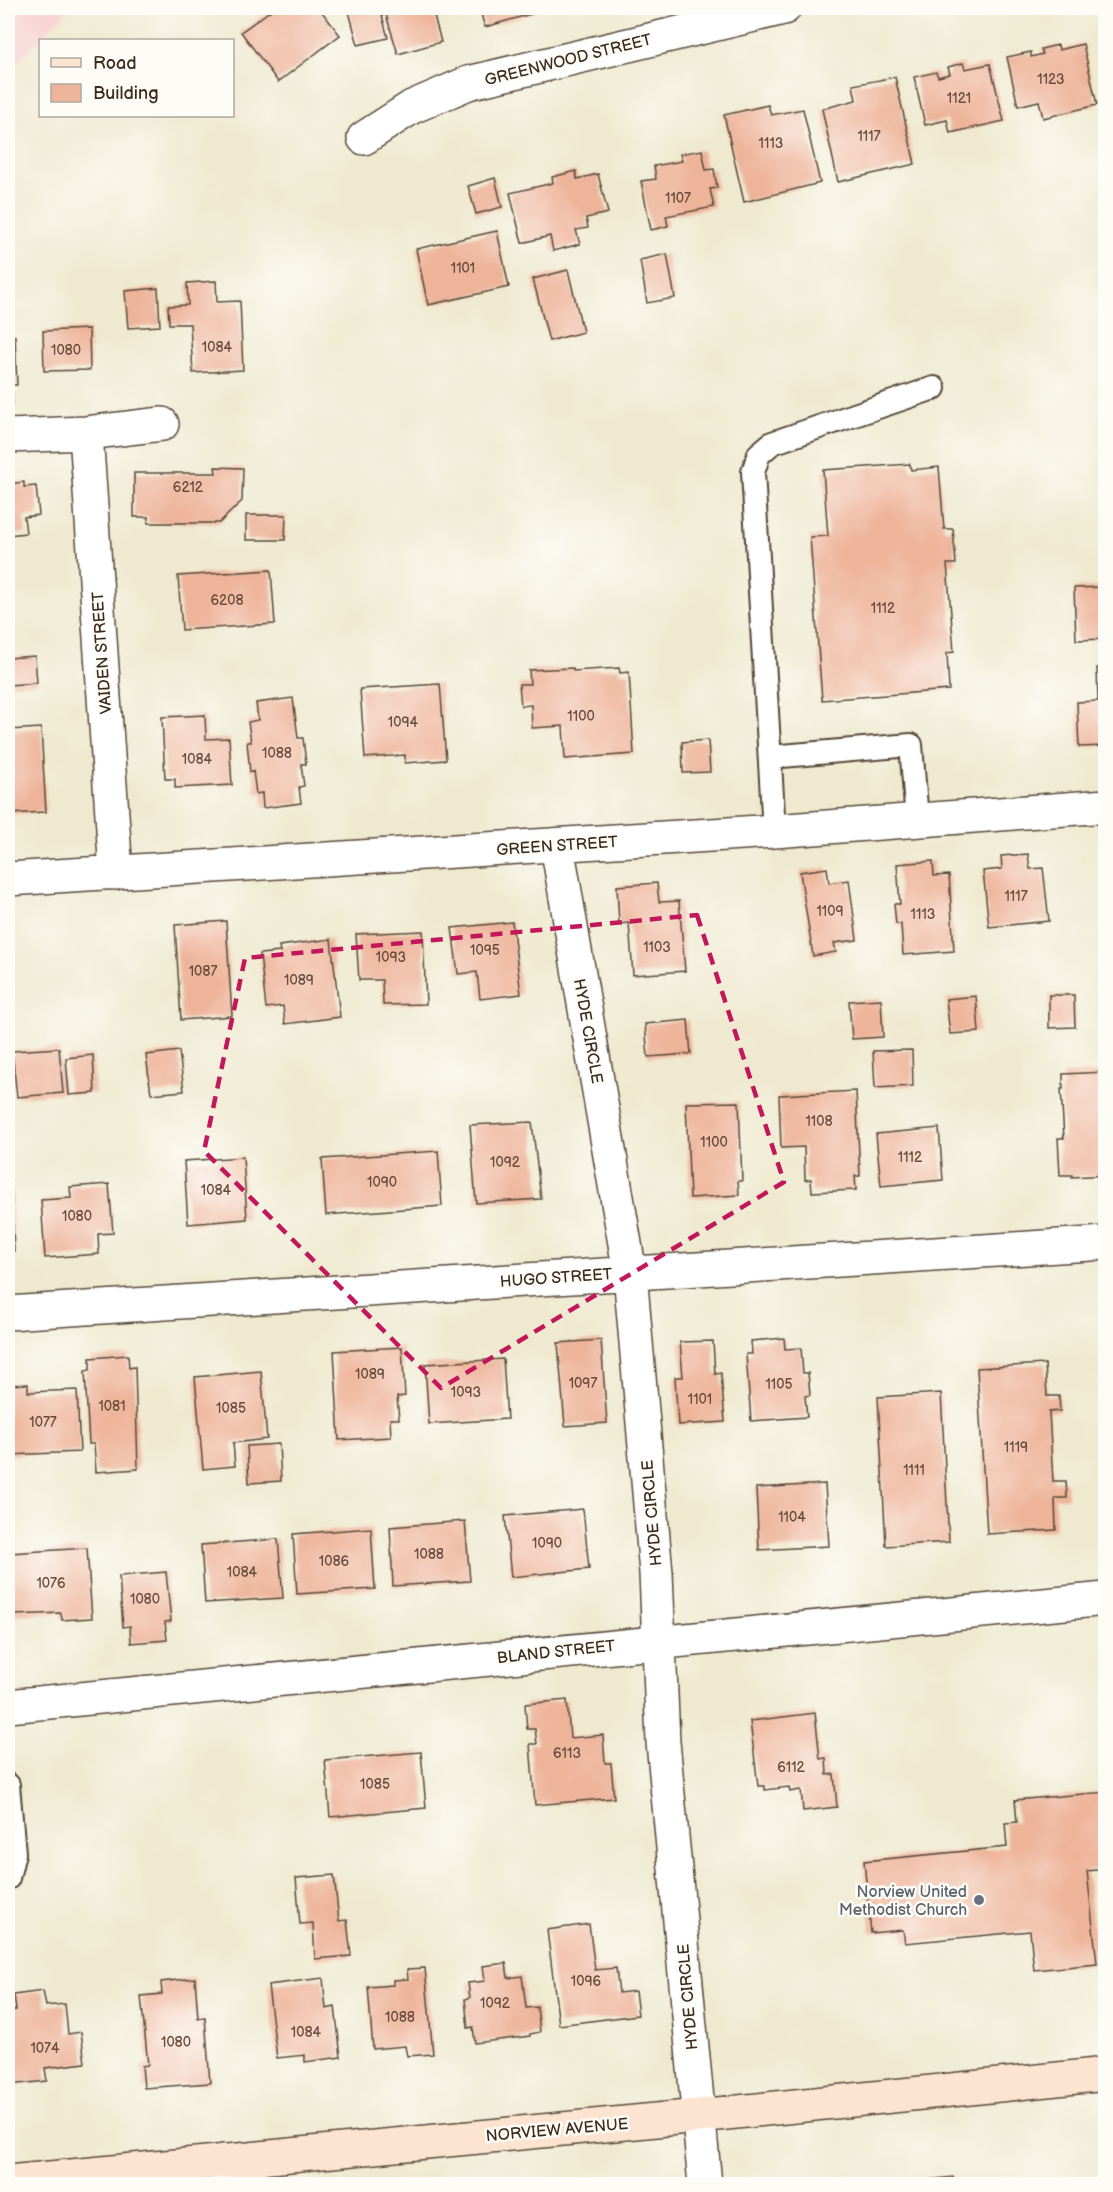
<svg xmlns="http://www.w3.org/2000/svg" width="1113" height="2192" viewBox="0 0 1113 2192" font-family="'Balsamiq Sans',sans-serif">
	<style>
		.built { fill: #f7cfd1 }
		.building { fill: #eeb49a }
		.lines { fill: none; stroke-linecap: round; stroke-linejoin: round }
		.lane-casing { stroke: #564739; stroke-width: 26 }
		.street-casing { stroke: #564739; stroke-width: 36 }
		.secondary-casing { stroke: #564739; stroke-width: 36 }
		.lane { stroke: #fff; stroke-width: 22 }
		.street { stroke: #fff; stroke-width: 33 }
		.secondary { stroke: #fde4d1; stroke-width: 33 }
		.marked { fill: none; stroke: #c2185b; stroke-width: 4.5; stroke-dasharray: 12 8; stroke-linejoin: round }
		.worship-dot { fill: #6b7280; stroke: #fdfcf7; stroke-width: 2 }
		.labels { text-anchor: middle; stroke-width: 5; stroke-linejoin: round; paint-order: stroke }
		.number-label { font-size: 14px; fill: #684c3d }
		.street-label { font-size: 16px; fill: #3b2a1e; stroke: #fdfcf7 }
		.worship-label { font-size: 16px; fill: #5b616d; stroke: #fdfcf7; text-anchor: end }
	</style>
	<rect width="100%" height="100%" fill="#fdfcf7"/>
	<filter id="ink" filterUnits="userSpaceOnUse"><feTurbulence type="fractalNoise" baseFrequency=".0167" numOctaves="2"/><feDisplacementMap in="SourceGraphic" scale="12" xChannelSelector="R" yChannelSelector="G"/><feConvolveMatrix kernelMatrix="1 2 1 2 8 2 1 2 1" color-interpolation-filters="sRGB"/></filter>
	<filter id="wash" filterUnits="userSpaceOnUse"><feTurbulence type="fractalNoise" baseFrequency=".008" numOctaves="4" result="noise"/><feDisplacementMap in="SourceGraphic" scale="24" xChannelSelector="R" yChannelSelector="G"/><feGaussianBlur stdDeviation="1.35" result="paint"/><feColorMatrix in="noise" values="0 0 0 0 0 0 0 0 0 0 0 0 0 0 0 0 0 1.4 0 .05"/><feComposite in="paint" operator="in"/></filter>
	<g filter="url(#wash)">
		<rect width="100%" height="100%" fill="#efe9cf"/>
		<path class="built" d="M8,8H70L8,71Z"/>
		<g id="blocks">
			<path class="building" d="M274,8H319L340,35L278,82L241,32Z
				M348,8H380L388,38L358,45Z
				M384,8H432L441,42L398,54Z
				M479,8H537L538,12L485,27Z
				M1083,44L1097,105L1043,118L1039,101L1018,106L1007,57L1031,52V57L1043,54L1041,49L1058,45L1059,50Z
				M963,63L965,69L990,64L1004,121L950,133L947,120L925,125L914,77L936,72L938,77L950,74L948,67Z
				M895,77L915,164L838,182L822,109L856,100L853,85Z
				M768,105L771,115L803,109L820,183L744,202L724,115Z
				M702,150L706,170L714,169L717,188L710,189L714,207L666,216L668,226L651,230L641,181L656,179L654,166L682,161L680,154Z
				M576,171L577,179L598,174L608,213L586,218L588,228L576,230L580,244L553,251L550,236L522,243L510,193L553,183L552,177Z
				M495,178L502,207L476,214L468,186Z
				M497,231L509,287L428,305L416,249Z
				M667,254L675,298L647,303L640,260Z
				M568,270L583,332L549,341L533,279Z
				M216,281L217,302L240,301L243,370L193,373L190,324H169L168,306L188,305L187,283Z
				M158,288L160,326L128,328L125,291Z
				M89,329L90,370L44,371L43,331Z
				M8,336H15L17,385H12L13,405H8Z
				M910,464L911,470L939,467L944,529H953L956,564H947L954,652L947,653L949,690L822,700L810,537L828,536L823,470Z
				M215,467L243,468L242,501L219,523H148V517H134V473H216Z
				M24,482V487L36,486L39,515L24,517L26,533L8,535V484Z
				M246,515H286L285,540H246Z
				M271,570L275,624L182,630L178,576Z
				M1105,587L1106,639L1076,640L1074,588Z
				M35,656L37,683L8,685V658Z
				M573,668V671L619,668L620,673L629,672L634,754L565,759L563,726L532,728L531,705L521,706L519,684H530L529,670Z
				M1097,668H1106V746L1079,747L1077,702L1098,701Z
				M440,684L446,760L405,763V755L365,758L360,689Z
				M293,698L298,738H303L306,764H301L304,786L299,787L301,803L263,808L262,793L256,794L253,771L250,772L247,742H251L248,722L258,720L256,703Z
				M205,715L206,739L229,738L232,785L175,788V779H165L162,717Z
				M41,728L46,812L8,814V730Z
				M708,740L710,772L683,773L682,742Z
				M1028,854L1030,869L1043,868L1049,921L989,927L983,871L1002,869L1001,856Z
				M933,861L934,876L949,875L954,951L903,955L901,924H896L894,904H900L897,864Z
				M827,868L829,883L849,880L857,940L834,943L836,952L813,956L800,872Z
				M657,883L659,902L679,901L685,971L633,975L629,923L619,924L617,886Z
				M226,921L232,1016L181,1020L175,925Z
				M512,922L521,994L480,999L477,972L458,974L452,928Z
				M423,931L426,1004L383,1005L382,980H359L356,934Z
				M331,939L340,1017L285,1024L283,1006L266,1008L260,954L280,952L279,946Z
				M8,977H9L12,1027H8Z
				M1101,981H1106V1021H1104Z
				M1049,995H1074L1075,1027L1049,1028Z
				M976,996L979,1032L950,1034L946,999Z
				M881,999L883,1037L852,1039L849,1001Z
				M688,1020L691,1054L648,1057L645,1024Z
				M59,1048L63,1093L17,1097L12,1051Z
				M912,1050L913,1086L875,1088L873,1051Z
				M179,1051L184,1091L151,1094L146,1055Z
				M93,1055L95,1093L69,1095L66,1058Z
				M1106,1072V1175L1072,1177V1175H1060L1058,1138H1064L1061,1089H1063V1074Z
				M856,1091L860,1176H855L856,1190L812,1192L811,1179L805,1180L804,1147L781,1148L779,1095Z
				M739,1102L742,1181H738L739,1195L690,1198L686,1103Z
				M532,1122L541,1199L476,1203L470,1125Z
				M939,1128L943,1180L881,1186L876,1134Z
				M438,1151L442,1206L326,1215L322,1159Z
				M243,1157L247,1219L188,1224L184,1161Z
				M11,1180L14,1252H11L12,1264L8,1265V1181Z
				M109,1184L113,1233L98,1234L99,1254L45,1258L41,1200L71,1198L70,1187Z
				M784,1338L785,1349L801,1348L803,1373H808L810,1395L805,1396L807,1417L751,1421L746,1354H752L751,1341Z
				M601,1340L607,1423L565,1426L558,1343Z
				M713,1341L715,1374L721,1373L725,1422L678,1425L675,1377H683L680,1342Z
				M402,1347L405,1396L397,1397L399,1419H390L391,1437L339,1440L334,1351Z
				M128,1355L129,1368L135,1367L138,1469L96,1472L94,1444H89L85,1371L90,1370V1358Z
				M503,1359L507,1419L429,1424L425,1364Z
				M1045,1364L1047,1396H1059L1060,1411L1049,1412L1053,1481H1066L1067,1498H1055L1056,1530L987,1534L977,1368Z
				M261,1371L267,1439L233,1443L235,1466L203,1469L195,1377Z
				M28,1384V1392L77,1390L80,1452L8,1455V1385Z
				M941,1393L949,1542L886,1546L878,1397Z
				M279,1444L281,1481L249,1483L247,1446Z
				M825,1484L829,1546L759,1550L756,1488Z
				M583,1509L589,1569L511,1577L505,1516Z
				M465,1521L470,1581L393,1586L390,1527Z
				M371,1528L375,1589L297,1594L293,1534Z
				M278,1539L283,1598L205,1603L201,1545Z
				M87,1548L92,1618L62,1620L61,1613L14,1615L10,1553Z
				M166,1572L171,1621L165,1622L167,1640L131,1643L130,1626L123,1627L119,1576Z
				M567,1700L570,1738L603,1735L605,1763H611L614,1798L535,1805L530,1744H537L535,1729H527L525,1704Z
				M815,1713L820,1759L826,1758L827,1775L834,1774L837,1807L803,1811L801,1790L790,1792L789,1787L765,1790V1786H758L750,1721Z
				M421,1752L426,1808L330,1817L325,1760Z
				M1106,1792V1869L1087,1871L1097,1964L1034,1970L1030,1931L905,1943L903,1930L871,1933L864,1861L1007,1847L1005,1823L1017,1822L1015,1800Z
				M334,1875L339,1921L347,1920L351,1956L315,1959L313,1923L300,1924L296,1878Z
				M589,1924L595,1970L616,1968L619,1993L635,1991L638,2015L559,2025L547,1930Z
				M506,1963L508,1978L522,1976L526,2008L537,2007L540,2032L530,2034V2036L475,2043L473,2027L468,2028L465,1999L470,1998L468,1983L485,1981L483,1966Z
				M425,1968L433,2054L407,2056L405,2046L373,2049L368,1987L393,1985V1980L408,1979L407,1969Z
				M195,1978L198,2018L205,2017L210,2083L144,2088L142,2066L148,2065L141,1996L162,1994L161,1982Z
				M323,1978L326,2009L335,2007L341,2057L305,2062V2055L277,2058L268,1985Z
				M43,1991L46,2006L65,2004L68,2034L81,2032L85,2063L45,2068L47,2081L8,2085V2012L16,2010L14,1995Z
				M953,2177V2184H898V2183Z"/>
		</g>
	</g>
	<g filter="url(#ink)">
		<use href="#blocks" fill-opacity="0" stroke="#564739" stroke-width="1.5"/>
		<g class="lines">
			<defs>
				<path id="lane" d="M770,757L911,745L917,820
					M774,831L753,472L759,454L772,443L934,388
					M8,1785L14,1853L8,1878"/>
				<path id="street" d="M364,138L412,107L468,83L784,8
					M86,433L116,873
					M8,436L86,433L162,424
					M557,845L630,1273L656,1573L663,1742L705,2184
					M8,879L774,831L1106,806
					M8,1313L1106,1243
					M8,1706L1106,1599
					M224,2161L226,2184"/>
				<path id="secondary" d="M8,2182L698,2116L1106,2074"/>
			</defs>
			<use href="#lane" class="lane-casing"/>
			<use href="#street" class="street-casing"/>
			<use href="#secondary" class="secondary-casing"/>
			<use href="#lane" class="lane"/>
			<use href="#street" class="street"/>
			<use href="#secondary" class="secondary"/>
		</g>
	</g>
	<path class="marked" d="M697,915L784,1182L441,1388L204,1151L245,958Z"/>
	<circle class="worship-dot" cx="979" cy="1900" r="6"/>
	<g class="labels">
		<g class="number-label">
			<text x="1051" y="84">1123</text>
			<text x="959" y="103">1121</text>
			<text x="869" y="141">1117</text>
			<text x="771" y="148">1113</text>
			<text x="678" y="203">1107</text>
			<text x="463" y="273">1101</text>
			<text x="217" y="352">1084</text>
			<text x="66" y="355">1080</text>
			<text x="188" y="492">6212</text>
			<text x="227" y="605">6208</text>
			<text x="883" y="613">1112</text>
			<text x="581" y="721">1100</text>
			<text x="403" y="727">1094</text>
			<text x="277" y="758">1088</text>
			<text x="197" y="764">1084</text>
			<text x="1016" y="901">1117</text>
			<text x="830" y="916">1109</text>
			<text x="923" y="919">1113</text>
			<text x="657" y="952">1103</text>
			<text x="485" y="955">1095</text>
			<text x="391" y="962">1093</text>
			<text x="203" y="976">1087</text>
			<text x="299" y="985">1089</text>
			<text x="819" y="1126">1108</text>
			<text x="714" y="1147">1100</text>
			<text x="910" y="1162">1112</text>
			<text x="505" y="1167">1092</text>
			<text x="382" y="1187">1090</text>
			<text x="216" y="1195">1084</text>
			<text x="77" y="1221">1080</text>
			<text x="370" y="1379">1089</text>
			<text x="583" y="1388">1097</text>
			<text x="779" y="1389">1105</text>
			<text x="466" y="1397">1093</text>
			<text x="700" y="1404">1101</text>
			<text x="112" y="1411">1081</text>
			<text x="231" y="1413">1085</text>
			<text x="43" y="1427">1077</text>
			<text x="1016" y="1452">1119</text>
			<text x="914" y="1475">1111</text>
			<text x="792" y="1522">1104</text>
			<text x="547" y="1548">1090</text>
			<text x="429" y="1559">1088</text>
			<text x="334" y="1566">1086</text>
			<text x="242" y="1577">1084</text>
			<text x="51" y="1588">1076</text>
			<text x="145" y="1604">1080</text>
			<text x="567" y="1758">6113</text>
			<text x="791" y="1772">6112</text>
			<text x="375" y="1789">1085</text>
			<text x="586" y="1986">1096</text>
			<text x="495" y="2008">1092</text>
			<text x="400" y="2022">1088</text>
			<text x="306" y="2037">1084</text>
			<text x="176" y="2047">1080</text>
			<text x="45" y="2053">1074</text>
		</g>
		<g class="street-label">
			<text transform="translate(568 59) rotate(-14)" y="6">GREENWOOD STREET</text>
			<text transform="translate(101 653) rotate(-94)" y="6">VAIDEN STREET</text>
			<text transform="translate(557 845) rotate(-4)" y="6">GREEN STREET</text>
			<text transform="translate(589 1031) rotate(80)" y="6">HYDE CIRCLE</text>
			<text transform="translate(556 1277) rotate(-4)" y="6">HUGO STREET</text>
			<text transform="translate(651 1513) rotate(-95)" y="6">HYDE CIRCLE</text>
			<text transform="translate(556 1651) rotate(-6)" y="6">BLAND STREET</text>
			<text transform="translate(687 1997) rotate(-95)" y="6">HYDE CIRCLE</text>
			<text transform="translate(557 2129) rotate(-5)" y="6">NORVIEW AVENUE</text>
		</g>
		<g class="worship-label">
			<text x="967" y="1897">Norview United<tspan x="967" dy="18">Methodist Church</tspan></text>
		</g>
	</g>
	<rect width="1113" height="2192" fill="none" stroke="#fdfcf7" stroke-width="30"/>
	<rect x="39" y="39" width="195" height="78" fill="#fdfcf7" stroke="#afa8a0" stroke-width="1.5"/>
	<rect x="51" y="58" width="30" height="9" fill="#fde4d1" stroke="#afa8a0" stroke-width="1.5"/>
	<text x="93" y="69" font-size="18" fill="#3b2a1e">Road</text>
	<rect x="51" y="84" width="30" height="18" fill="#eeb49a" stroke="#afa8a0" stroke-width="1.5"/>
	<text x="93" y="99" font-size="18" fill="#3b2a1e">Building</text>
</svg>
